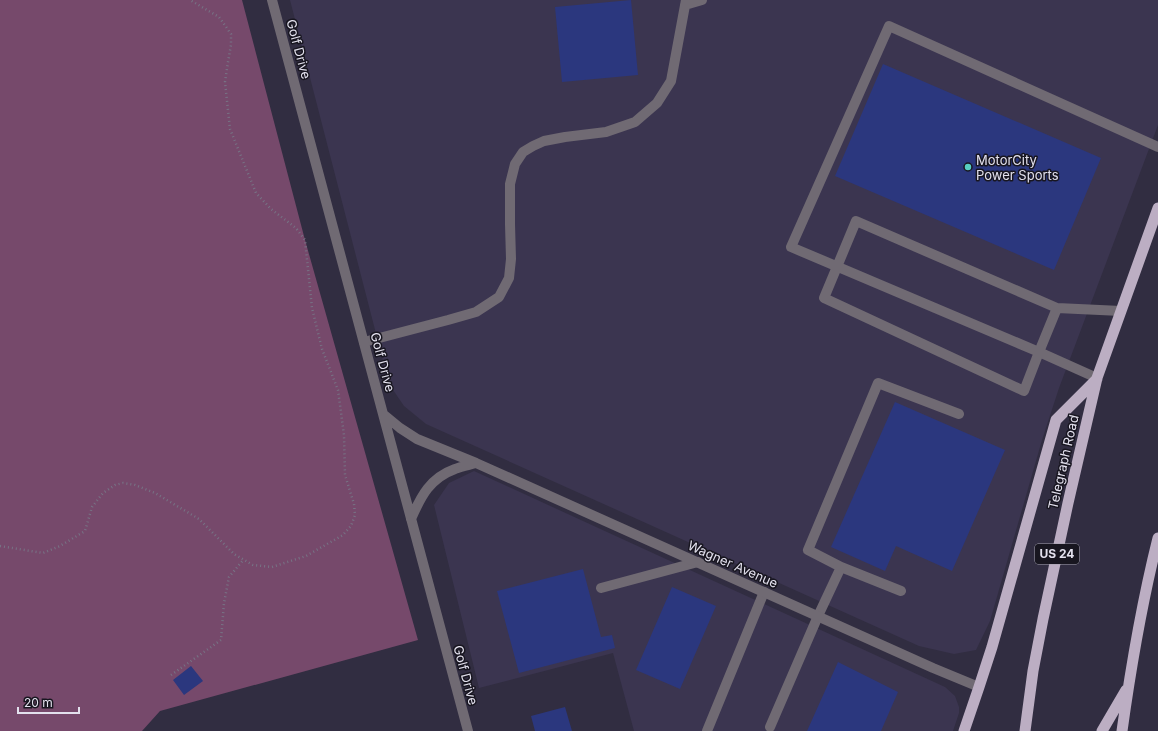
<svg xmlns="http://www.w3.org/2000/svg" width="1158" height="731" viewBox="0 0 1158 731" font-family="Inter,sans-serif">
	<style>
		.built { fill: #3b3550 }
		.green { fill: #76496b }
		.building { fill: #2b377e }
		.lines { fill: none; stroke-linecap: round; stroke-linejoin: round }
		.path { stroke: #777385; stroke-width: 2.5; stroke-dasharray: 1 3; stroke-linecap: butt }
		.service { stroke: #706a73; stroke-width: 10 }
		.minor { stroke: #706a73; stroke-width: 10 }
		.trunk { stroke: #bcaec3; stroke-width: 11 }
		.poi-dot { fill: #57cec2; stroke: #181620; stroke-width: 1.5 }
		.labels { text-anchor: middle; stroke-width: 3; stroke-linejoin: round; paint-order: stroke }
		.shield { fill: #181620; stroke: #a6a4b0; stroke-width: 1 }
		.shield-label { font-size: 12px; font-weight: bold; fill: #e3e1ee }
		.street-label { font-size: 13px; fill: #e3e1ee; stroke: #181620 }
		.poi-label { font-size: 13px; fill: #e3e1ee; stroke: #181620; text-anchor: start }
	</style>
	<rect width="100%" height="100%" fill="#312d41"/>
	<path class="built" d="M290,0H1158V125L1059,388L1042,440L990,621L976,650L954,654L919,646L426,424L404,406L389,384Z
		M474,471L945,687L955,696L959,707V713L953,731H634L613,653L479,688L434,505L449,483Z"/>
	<path class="green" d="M0,0H242L305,240L418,640L160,711L142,731H0Z"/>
	<path class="building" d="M631,0L638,75L562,82L555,7Z
		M883,64L1101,158L1054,270L835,176Z
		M895,402L1005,450L952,571L896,546L885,571L831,547Z
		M583,569L601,637L612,635L615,648L519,673L497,591Z
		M672,587L716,606L680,689L636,670Z
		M838,662L898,692L881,731H807Z
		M191,666L203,681L184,695L173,680Z
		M565,707L572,731H535L531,716Z"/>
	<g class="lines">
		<path class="path" d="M0,546L43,553L60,546L85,531L92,507L103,493L115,485L123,483L135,485L155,493L199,519L234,554L253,565L272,567L306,556L343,535L351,526L355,515L354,504L345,475L344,435L338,390L322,349L312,308L305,240L296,228L271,209L256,193L230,129L225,82L228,62L231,45V34L219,17L190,0
			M171,675L221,640L224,603L229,577L244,559"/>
		<path class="service" d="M685,5L702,0
			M1057,308L856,221L824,298L1024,391L1039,352L1057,308L1121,311
			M364,342L448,320L476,312L499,297L509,278L511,259L510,224V184L515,164L523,152L533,146L544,141L565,137L606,132L635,122L657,103L671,81L686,0
			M1097,378L1039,352L791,247L889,26L1158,147
			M841,567L901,591
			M601,588L698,562
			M770,727L818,616L841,567L808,550L878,383L959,414
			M707,731L764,592"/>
		<path class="minor" d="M272,0L468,731
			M383,414L400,428L417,439L476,463L933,668L979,687
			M411,519C421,496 430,478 455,469C462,466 469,465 476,463"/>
		<path class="trunk" d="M964,731L979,687L992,647L1056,420L1097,379
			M1025,731L1033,671L1043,619L1068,503L1097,378L1158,208
			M1102,731L1126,690
			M1122,731C1131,666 1142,602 1158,538"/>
	</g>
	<circle class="poi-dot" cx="968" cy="167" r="4"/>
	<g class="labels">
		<rect class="shield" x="1035" y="544" width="44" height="20" rx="3"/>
		<g class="shield-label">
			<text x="1057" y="558">US 24</text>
		</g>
		<g class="street-label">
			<text transform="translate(299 49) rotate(75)" y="5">Golf Drive</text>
			<text transform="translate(383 362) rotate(75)" y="5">Golf Drive</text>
			<text transform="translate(1063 462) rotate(-77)" y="5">Telegraph Road</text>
			<text transform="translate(733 564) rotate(24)" y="5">Wagner Avenue</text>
			<text transform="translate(466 675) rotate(75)" y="5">Golf Drive</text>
		</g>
		<g class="poi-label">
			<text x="976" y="165">MotorCity<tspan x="976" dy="15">Power Sports</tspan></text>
		</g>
	</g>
	<path d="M18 707v6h61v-6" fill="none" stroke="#e3e1ee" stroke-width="2"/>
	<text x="24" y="707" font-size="12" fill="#e3e1ee" stroke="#181620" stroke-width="3" paint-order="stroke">20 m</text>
</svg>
